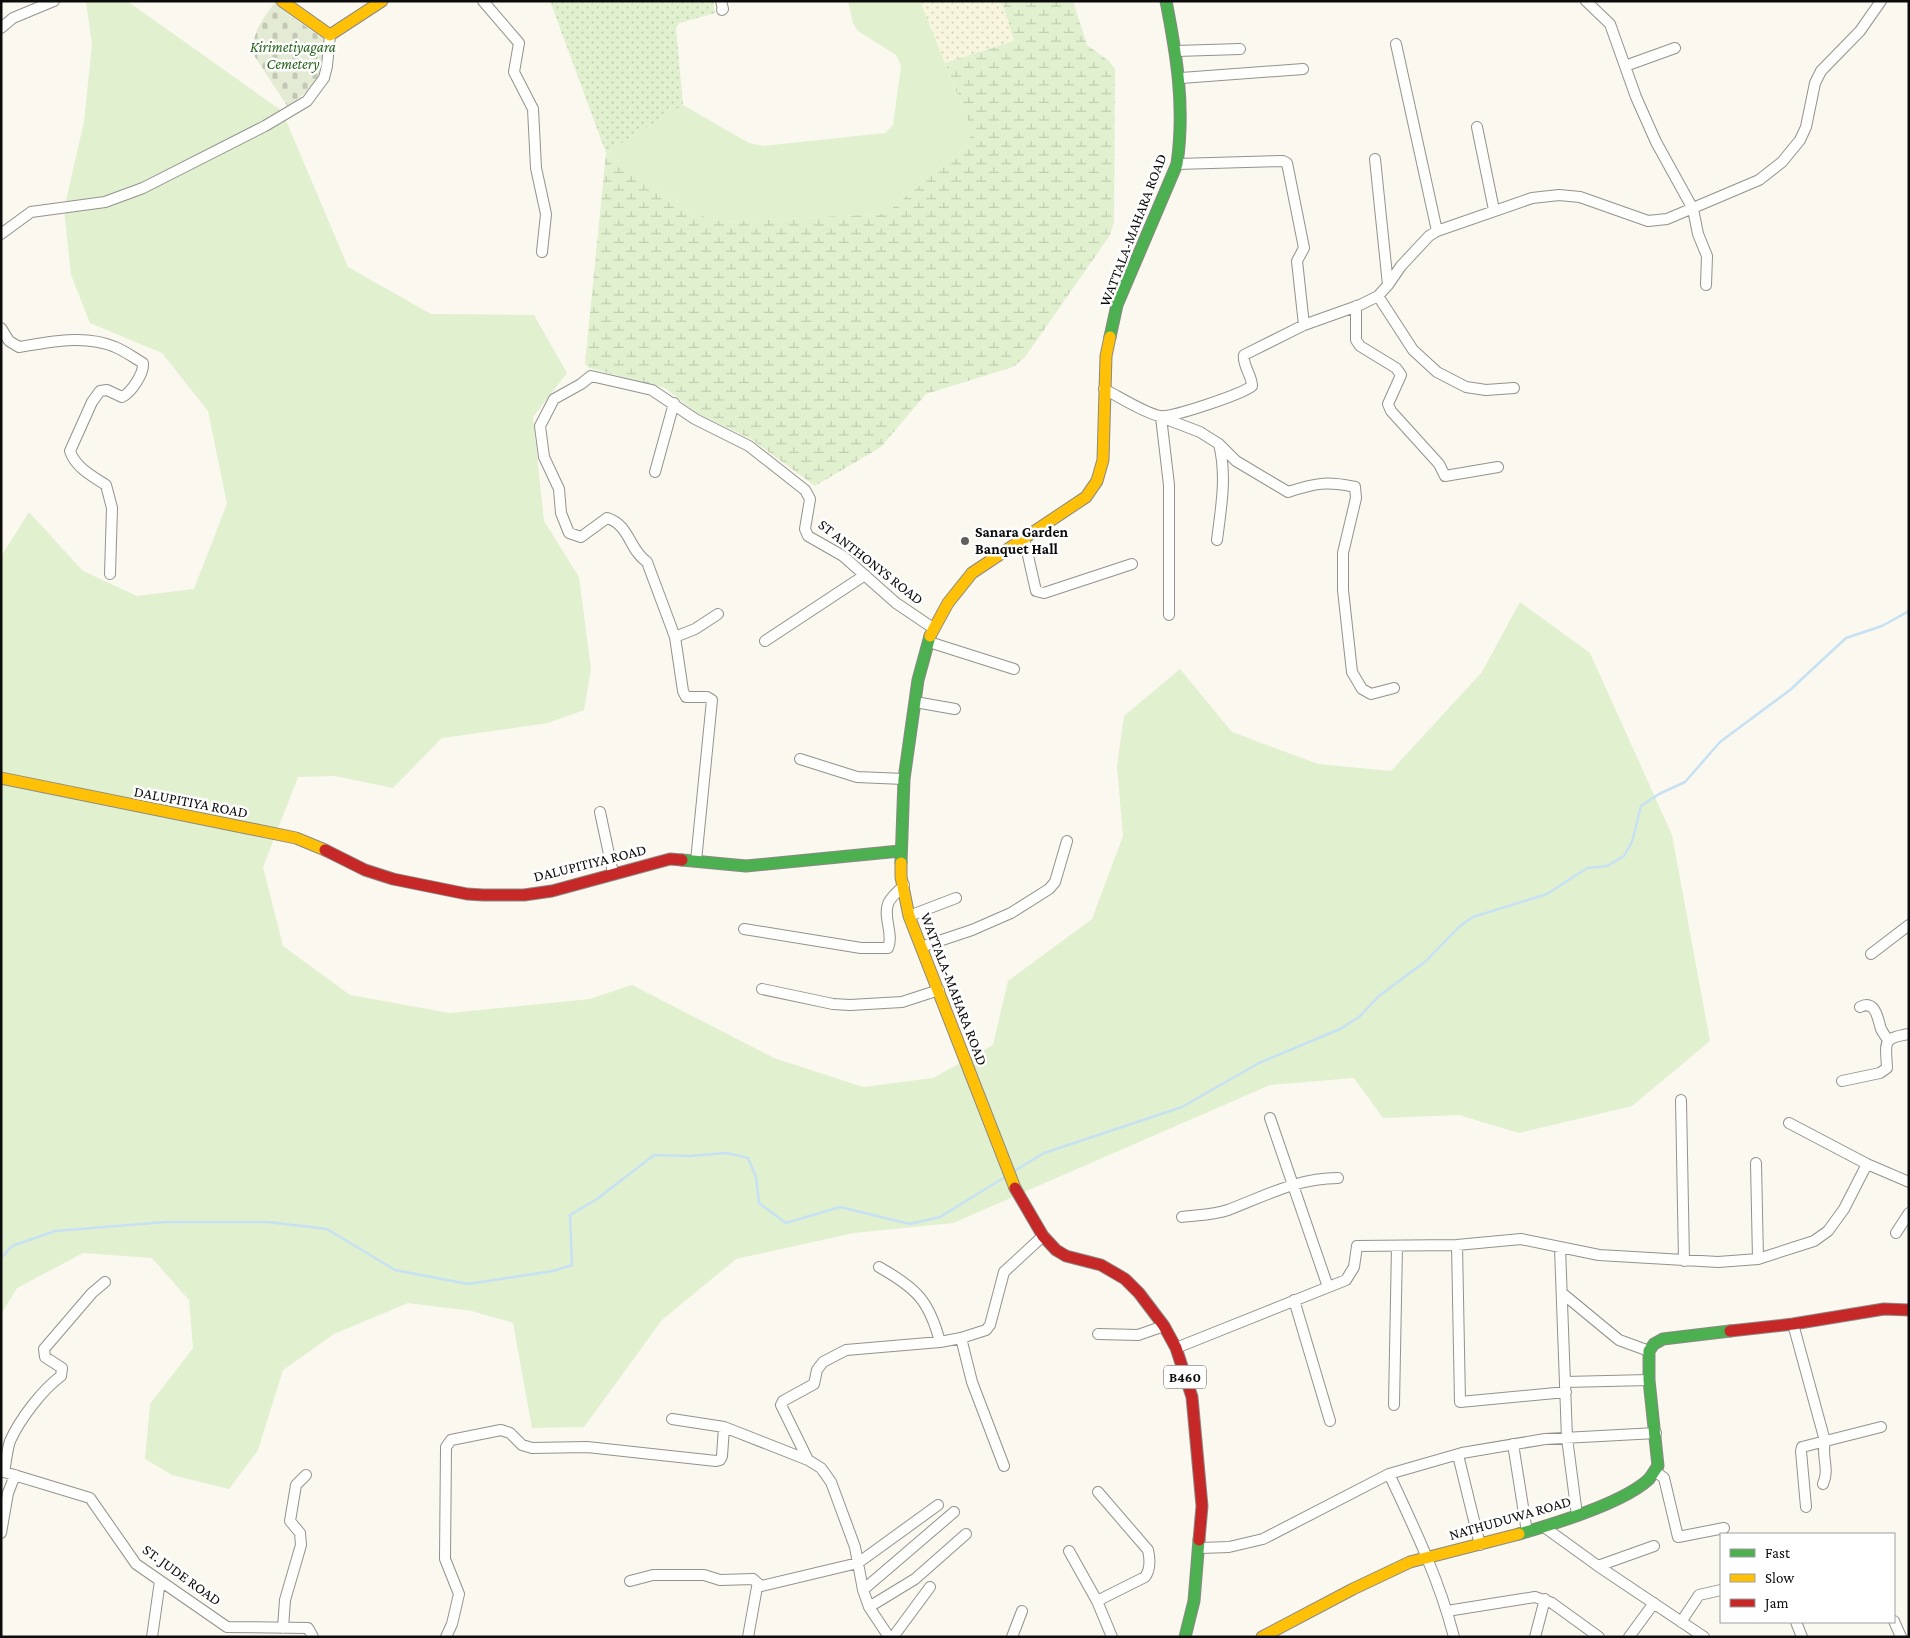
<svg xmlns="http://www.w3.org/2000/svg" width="1910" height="1638" viewBox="0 0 1910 1638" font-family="'Crimson Pro',serif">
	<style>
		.farmland { fill: url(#farmland-dots) }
		.grass { fill: #e1f0cf }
		.wetland { fill: url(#wetland-marsh) }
		.cemetery { fill: url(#cemetery-stones) }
		.park { fill: url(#park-dots) }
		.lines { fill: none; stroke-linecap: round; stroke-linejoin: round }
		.stream { stroke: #c6e1f4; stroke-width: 2.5 }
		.street-casing { stroke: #93928e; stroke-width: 12 }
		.fast-casing { stroke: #8a8985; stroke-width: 13 }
		.slow-casing { stroke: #8a8985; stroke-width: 13 }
		.jam-casing { stroke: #8a8985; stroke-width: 13 }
		.street { stroke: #fefefd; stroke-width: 10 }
		.fast { stroke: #4caf50; stroke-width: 11 }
		.slow { stroke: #ffc107; stroke-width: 11 }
		.jam { stroke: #c62828; stroke-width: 11 }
		.poi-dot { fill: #5f5f5b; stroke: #fff; stroke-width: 2 }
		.labels { text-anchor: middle; stroke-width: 5; stroke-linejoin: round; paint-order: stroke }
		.shield { fill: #fff; stroke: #555; stroke-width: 1 }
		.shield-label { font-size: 14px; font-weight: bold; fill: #0c0c0c }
		.park-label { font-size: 15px; font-style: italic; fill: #27631c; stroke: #fff }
		.street-label { font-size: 15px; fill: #0c0c0c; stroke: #fff }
		.poi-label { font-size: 15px; font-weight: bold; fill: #0c0c0c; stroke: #fff; text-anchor: start }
	</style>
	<defs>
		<pattern id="farmland-dots" width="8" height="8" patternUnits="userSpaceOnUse" patternTransform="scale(1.25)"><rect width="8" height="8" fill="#f7f5db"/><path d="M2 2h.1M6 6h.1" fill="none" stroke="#d3d1bb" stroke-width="1.8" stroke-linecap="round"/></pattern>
		<pattern id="wetland-marsh" width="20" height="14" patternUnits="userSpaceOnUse" patternTransform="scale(1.25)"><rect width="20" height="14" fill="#e1f0cf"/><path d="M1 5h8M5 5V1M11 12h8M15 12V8" fill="none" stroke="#c0cdb1"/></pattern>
		<pattern id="cemetery-stones" width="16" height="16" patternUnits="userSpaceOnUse" patternTransform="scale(1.25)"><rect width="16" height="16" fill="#e4ebd4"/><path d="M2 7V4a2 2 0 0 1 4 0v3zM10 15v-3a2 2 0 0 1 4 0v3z" fill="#c2c8b5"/></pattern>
		<pattern id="park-dots" width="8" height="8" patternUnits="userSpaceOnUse" patternTransform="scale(1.25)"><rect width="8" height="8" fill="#e1f0cf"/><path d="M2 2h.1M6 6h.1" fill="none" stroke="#c0cdb1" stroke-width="1.8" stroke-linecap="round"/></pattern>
	</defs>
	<rect width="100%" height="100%" fill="#faf8ef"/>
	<path class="farmland" d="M920,1H1002L1014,41L945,63Z"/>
	<path class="grass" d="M86,1H127L282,111L348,267L431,314L534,315L567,373L533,417L544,521L579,577L591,669L584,710L548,723L442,738L393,788L335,776L298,777L263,867L283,946L350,995L449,1013L590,999L632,985L774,1058L863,1087L933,1078L993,1045L1008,981L1092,919L1123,836L1117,766L1124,716L1180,669L1232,732L1318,764L1391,771L1482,672L1520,602L1590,653L1672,835L1710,1041L1632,1106L1519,1133L1459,1115L1383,1118L1354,1078L1270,1085L953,1223L854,1233L736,1259L662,1320L584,1427L532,1428L513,1323L472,1311L408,1303L334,1334L283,1370L258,1450L229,1489L172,1475L145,1459L150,1404L193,1348L189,1300L152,1258L83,1253L17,1288L1,1314L2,555L29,512L83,571L137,596L194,589L227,504L208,411L162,353L90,323L71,275L64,209L84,122L92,45Z
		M848,1H920L972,131L967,146L891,209L881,214L722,222L696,214L606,153L683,105L749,143L763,146L885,133L893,125L901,66L896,55L858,31L853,23Z"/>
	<path class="wetland" d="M1002,1H1073L1087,45L1109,61L1115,69L1114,222L1110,235L1025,357L1013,367L926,394L881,447L815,486L751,439L698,414L665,388L589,368L585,364L606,153L696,214L722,222L881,214L891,209L967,146L972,131L945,63L1014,41Z"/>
	<path class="cemetery" d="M275,2L289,15L328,42L324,66L317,83L288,107L255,57C249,35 263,19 275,2Z"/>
	<path class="park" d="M550,1H713L715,13L679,23L676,28L683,105L606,153Z"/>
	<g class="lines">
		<path class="stream" d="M1016,1170L1044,1153L1182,1107L1259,1063L1340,1029L1359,1017L1379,996L1426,961L1460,926L1473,917L1547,894L1587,868L1607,866L1624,856L1632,842L1641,806L1659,794L1685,782L1720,742L1790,690L1846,638L1882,626L1909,611
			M1,1258L12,1246L55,1231L166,1222H268L327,1229L395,1270L468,1284L553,1271L572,1265L570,1215L597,1199L654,1155L689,1156L727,1153L748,1158L756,1177L759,1203L786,1223L840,1207L910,1224L940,1217L1005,1177"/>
		<defs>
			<path id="street" d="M483,1L519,43L514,72L533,109L536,168L546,214L542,252
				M721,1L723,9L722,10
				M1586,1L1610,24L1636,97L1656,142L1693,209L1698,234L1707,256L1706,285
				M1,28L13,18L54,1
				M1396,44L1437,231
				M1176,51L1240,49
				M1625,66L1675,48
				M1181,78L1303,69
				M1477,127L1494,210
				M1375,159L1388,285
				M1177,164L1283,161L1287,163L1304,248L1297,261L1304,325
				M1,234L31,212L105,202L143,188L265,126L307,101L324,78L327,66L330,35
				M1378,296L1413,350L1437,372L1466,387L1486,390L1514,388
				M1356,306V340L1360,346L1396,368L1401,375L1388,404L1391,411L1439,464L1445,476L1498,467
				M1,328L9,341L19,347C50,342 85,334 115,347C125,351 134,358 143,363C144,373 132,392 122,397L107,390L100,391L92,402L70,451C75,467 92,476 106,485L112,508L110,574
				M1104,389C1118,396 1146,414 1160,416C1172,418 1242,394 1252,386C1252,375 1242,365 1244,355L1304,325L1360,305L1378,296L1388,285L1401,266L1429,236L1437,231L1532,198L1559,195L1580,197L1648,221L1667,219L1759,180L1782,162L1800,140L1806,127L1815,83L1821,71L1860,31L1881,1
				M655,472L674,403
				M1024,538L1036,591L1044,593L1132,564
				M1217,540C1221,508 1227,476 1219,444
				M718,614L695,629L675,637L647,562C629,550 630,525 607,518L581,537L569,533L561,513L559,489L544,457L540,426L554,399L581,384L591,376L652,390L695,419L749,446L805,490L810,499L805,529L808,536L843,556L896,603L933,628
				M1169,615V485L1161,417L1200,432L1219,444L1236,461L1288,492C1316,483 1326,481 1355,487L1356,498L1343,553V590L1352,672L1362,689L1371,694L1394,688
				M675,637L683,691L686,697H707L712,700L696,861
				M765,641L865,575
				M929,642L1014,669
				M915,702L955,709
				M800,759L857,777L904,779
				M600,812L613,873
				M909,916L956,898
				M744,929L861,948H888C894,935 883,918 888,904C890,897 899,891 904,885
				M921,947L972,930L1011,913L1049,889L1055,882L1067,841
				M1871,954L1909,925
				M762,989L833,1004L850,1005L902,1002L939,990
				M1860,1007C1876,999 1878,1020 1881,1029C1883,1033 1886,1037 1888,1040
				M1842,1081L1880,1073L1887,1068C1886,1043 1881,1038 1909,1034
				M1681,1100L1684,1261
				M1270,1118L1328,1287
				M1789,1123L1867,1164L1909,1182
				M1756,1163L1758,1259
				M1182,1217C1197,1215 1214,1215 1228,1210C1265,1196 1297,1178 1338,1178
				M1896,1233L1909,1213
				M1457,1245L1460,1402L1566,1392
				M1560,1248L1567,1438L1577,1515
				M879,1267C916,1288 929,1300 940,1342
				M1562,1293L1619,1340L1649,1351
				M1294,1300L1330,1421
				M1793,1324L1825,1441C1821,1458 1830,1468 1823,1484
				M1098,1334L1138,1335L1164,1326
				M961,1338L972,1382L1004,1466
				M1176,1348L1346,1280L1354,1267L1357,1246L1457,1245L1521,1239L1599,1255L1718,1262L1758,1259L1814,1241L1828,1231L1844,1209L1867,1164
				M1565,1382L1649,1380
				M1394,1405L1397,1246
				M672,1419L724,1427L808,1460
				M1513,1444L1527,1532
				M1458,1455L1480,1545
				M1,1471L90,1498L136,1564L227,1627L308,1628L313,1637
				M4,1472C6,1462 7,1450 10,1441C20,1419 42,1390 61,1376L62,1368L45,1357L44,1349L92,1293L105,1282
				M1656,1472L1664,1478L1678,1537L1724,1528
				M1389,1474C1414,1527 1439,1579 1454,1637
				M1098,1492L1148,1550C1150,1559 1151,1569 1145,1577L1097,1601L1112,1637
				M1806,1507L1801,1451L1802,1447L1881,1427
				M1544,1527L1598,1566L1704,1637
				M1,1533L8,1493L15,1475
				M1200,1548L1229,1547L1263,1539L1389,1474L1462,1453L1545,1439L1656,1433
				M1069,1551L1097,1601
				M1598,1566L1654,1546
				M630,1581L653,1575H704L720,1580L753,1579L761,1586
				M863,1590L954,1512
				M869,1607L915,1579L966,1534
				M1447,1611L1535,1597L1552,1603L1599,1637
				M1894,1621L1901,1637
				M1681,1622L1699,1595L1721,1590
				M1796,1622L1802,1637
				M283,1628L285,1600L301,1545L300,1533L290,1521L296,1485L306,1475
				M152,1637L160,1581
				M446,1637L452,1624L459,1594L445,1559L446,1447L451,1440L501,1430L510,1433L522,1445L532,1448L587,1447L716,1461L720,1460L722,1456L724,1427
				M748,1637L757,1587L858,1563L938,1505
				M889,1637L869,1607L863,1590L855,1547L831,1482L821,1468L808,1460L781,1405L783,1401L814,1384L817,1370L823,1362L846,1350L940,1342L961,1338L986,1330L990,1325L1004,1272L1043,1236
				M893,1637L930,1587
				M1012,1637L1022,1611
				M1535,1637L1545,1599
				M1629,1637L1654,1603"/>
			<path id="fast" d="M1110,337L1117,305L1177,164C1185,107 1177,57 1166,1
				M682,860L746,866L900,851
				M901,863L904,779L918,680L930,636
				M1519,1534C1554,1524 1624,1503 1649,1479C1652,1475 1655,1470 1658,1466L1649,1380V1351L1654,1344L1663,1339L1730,1331
				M1185,1637L1194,1601L1199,1540"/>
			<path id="slow" d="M282,1L330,35L382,1
				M930,636L948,603L972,573L1086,497L1097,481L1103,460L1106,356L1110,337
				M1,778L296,838L325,850
				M901,863V877L909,916L1015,1188
				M1262,1637L1353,1589L1410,1562L1519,1534"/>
			<path id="jam" d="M325,850L365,870L393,879L467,894L483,895H524L552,891L670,859L682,860
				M1015,1188L1043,1236L1056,1250L1066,1256L1101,1265L1125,1279L1139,1293L1164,1326L1176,1348L1192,1397L1202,1506L1199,1540
				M1730,1331L1793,1324L1884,1309L1909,1310"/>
		</defs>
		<use href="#street" class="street-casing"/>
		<use href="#fast" class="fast-casing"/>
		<use href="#slow" class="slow-casing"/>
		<use href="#jam" class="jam-casing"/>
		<use href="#street" class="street"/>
		<use href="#fast" class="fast"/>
		<use href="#slow" class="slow"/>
		<use href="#jam" class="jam"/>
	</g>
	<circle class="poi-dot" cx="965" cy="541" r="5"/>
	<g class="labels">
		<rect class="shield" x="1164" y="1365.5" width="42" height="23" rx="4"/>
		<g class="shield-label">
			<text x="1185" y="1382">B460</text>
		</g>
		<g class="park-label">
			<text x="293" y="52">Kirimetiyagara<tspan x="293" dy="17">Cemetery</tspan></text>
		</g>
		<g class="street-label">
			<text transform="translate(1133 230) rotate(-69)" y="5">WATTALA-MAHARA ROAD</text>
			<text transform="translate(871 562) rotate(38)" y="5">ST ANTHONYS ROAD</text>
			<text transform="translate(191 802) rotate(11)" y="5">DALUPITIYA ROAD</text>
			<text transform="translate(590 863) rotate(-14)" y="5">DALUPITIYA ROAD</text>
			<text transform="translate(954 989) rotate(69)" y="5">WATTALA-MAHARA ROAD</text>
			<text transform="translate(1510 1518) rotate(-16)" y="5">NATHUDUWA ROAD</text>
			<text transform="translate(182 1575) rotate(36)" y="5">ST. JUDE ROAD</text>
		</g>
		<g class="poi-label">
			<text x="975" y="537">Sanara Garden<tspan x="975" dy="17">Banquet Hall</tspan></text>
		</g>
	</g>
	<rect width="1910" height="1638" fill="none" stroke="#0c0c0c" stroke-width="5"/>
	<rect x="1720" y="1533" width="175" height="90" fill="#ffffff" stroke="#9e9e9e"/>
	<rect x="1730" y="1549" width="25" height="8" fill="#4caf50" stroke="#9e9e9e"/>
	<text x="1765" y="1558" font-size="15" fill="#0c0c0c">Fast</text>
	<rect x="1730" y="1574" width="25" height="8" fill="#ffc107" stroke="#9e9e9e"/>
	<text x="1765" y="1583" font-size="15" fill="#0c0c0c">Slow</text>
	<rect x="1730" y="1599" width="25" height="8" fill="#c62828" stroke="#9e9e9e"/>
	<text x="1765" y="1608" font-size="15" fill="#0c0c0c">Jam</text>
</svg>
